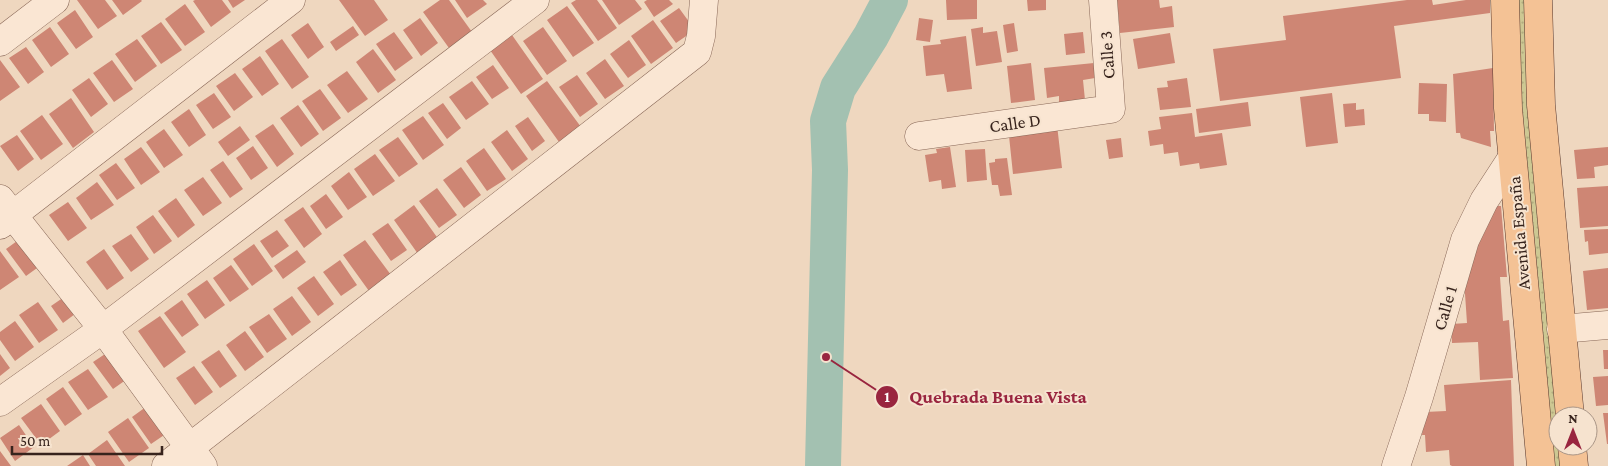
<svg xmlns="http://www.w3.org/2000/svg" width="1608" height="466" viewBox="0 0 1608 466" font-family="'Crimson Pro',serif">
	<style>
		.grass { fill: url(#grass-dots) }
		.lines { fill: none; stroke-linecap: round; stroke-linejoin: round }
		.river { stroke: #a3c1b1; stroke-width: 36 }
		.building { fill: #ce8674 }
		.minor-casing { stroke: #886757; stroke-width: 29 }
		.major-casing { stroke: #56362c; stroke-width: 29 }
		.minor { stroke: #fae6d3; stroke-width: 28 }
		.major { stroke: #f4c295; stroke-width: 28 }
		.labels { text-anchor: middle; stroke-width: 4; stroke-linejoin: round; paint-order: stroke }
		.street-label { font-size: 18px; fill: #37231c; stroke: #f6e3cf }
		.leader { fill: none; stroke: #99253f; stroke-width: 2 }
		.callout-dot { fill: #99253f; stroke: #f6e3cf; stroke-width: 2 }
		.mark-label { font-size: 15px; text-anchor: middle; font-weight: bold; fill: #fff }
		.callout-label { font-size: 19px; text-anchor: middle; font-weight: bold; fill: #99253f; stroke: #f6e3cf; stroke-width: 4; stroke-linejoin: round; paint-order: stroke }
	</style>
	<defs>
		<pattern id="grass-dots" width="8" height="8" patternUnits="userSpaceOnUse" patternTransform="scale(1.25)"><rect width="8" height="8" fill="#cdc893"/><path d="M2 2h.1M6 6h.1" fill="none" stroke="#b1ac7e" stroke-width="1.8" stroke-linecap="round"/></pattern>
	</defs>
	<rect width="100%" height="100%" fill="#efd7bf"/>
	<path class="grass" d="M1516,0H1528L1558,416V446H1562L1564,466H1552L1518,107Z"/>
	<g class="lines">
		<path class="river" d="M823,466L830,170L828,121L838,88L871,36L890,0"/>
	</g>
	<path class="building" d="M77,0H105L117,16L98,29Z
		M112,0H141L142,1L123,15Z
		M195,0H222L231,12L211,27L193,1Z
		M228,0H245L233,8Z
		M339,0H374L388,20L365,36Z
		M440,0H449L472,32L449,48L423,12Z
		M455,0H483L487,4L467,18Z
		M576,0H597L617,28L598,41L571,3Z
		M602,0H635L642,9L619,25Z
		M647,0H669L673,4L654,17L644,2Z
		M946,0H977V19L947,20Z
		M1027,0H1046V10L1028,11Z
		M1117,0H1159L1160,8L1172,6L1174,27L1120,33Z
		M1407,0H1432L1433,5L1466,0H1490V13L1394,26L1401,78L1220,101L1213,49L1286,40L1283,16Z
		M185,4L205,32L185,46L165,19Z
		M567,6L594,43L573,57L547,20Z
		M679,8L695,30L676,43L660,21Z
		M75,10L93,37L76,49L57,23Z
		M420,18L438,43L421,56L403,30Z
		M919,18L933,20L930,42L916,40Z
		M653,20L673,48L651,64L631,36Z
		M161,22L182,50L161,64L141,36Z
		M308,23L324,47L308,59L291,35Z
		M1014,23L1018,51L1007,53L1003,25Z
		M353,26L359,35L336,51L330,42Z
		M50,27L69,54L51,67L32,40Z
		M543,27L567,61L547,75L523,41Z
		M983,27V33L997,31L1002,62L976,66L971,29Z
		M394,32L413,58L395,71L376,44Z
		M1083,32L1085,53L1066,55L1064,34Z
		M1170,33L1175,63L1138,69L1133,39Z
		M512,35L543,79L521,94L490,50Z
		M966,36L972,89L947,92L944,74L926,76L923,46L941,44L940,40Z
		M137,39L157,66L135,82L115,54Z
		M282,39L309,77L292,89L265,51Z
		M629,40L646,65L628,78L610,54Z
		M26,47L44,72L28,84L9,58Z
		M373,49L396,80L378,93L356,62Z
		M260,56L279,84L262,96L242,69Z
		M605,59L624,86L605,99L586,73Z
		M0,60L20,87L0,101Z
		M112,60L133,89L114,102L93,73Z
		M1031,63L1035,100L1011,103L1007,66Z
		M1094,63L1095,78L1083,80L1085,100L1059,103V96L1047,98L1044,68Z
		M493,65L509,88L492,99L476,77Z
		M1493,68L1494,131H1490L1491,147L1461,138L1460,133H1456L1453,74Z
		M347,71L368,99L348,113L327,85Z
		M235,73L253,97L234,111L216,86Z
		M577,75L598,104L580,117L559,87Z
		M89,78L108,104L91,117L72,90Z
		M1187,78L1191,107L1160,110L1157,88L1168,87L1167,81Z
		M472,81L489,104L466,120L449,97Z
		M547,81L581,127L559,142L526,96Z
		M1419,83L1447,84L1446,122L1429,121V114H1418Z
		M320,89L341,118L323,131L302,101Z
		M214,93L231,117L213,129L196,105Z
		M1332,93L1338,143L1306,147L1300,97Z
		M71,98L94,132L73,148L49,114Z
		M1248,102L1251,126L1199,133L1196,109Z
		M443,103L461,128L447,139L428,113Z
		M1356,103V110L1364,109L1365,125L1345,127L1343,104Z
		M298,105L319,134L301,147L280,118Z
		M189,109L206,135L189,147L171,122Z
		M1192,113L1195,137L1222,133L1227,165L1200,169L1199,163L1180,166L1178,152L1164,154L1163,144L1150,146L1148,131L1161,129L1159,117Z
		M42,115L63,144L41,160L20,131Z
		M423,116L444,145L423,160L402,130Z
		M528,117L545,141L532,151L515,126Z
		M273,124L294,154L277,167L255,136Z
		M1048,125H1057L1062,168L1013,174L1009,136L1048,132Z
		M240,126L250,140L228,156L218,142Z
		M164,129L183,155L164,168L146,142Z
		M507,130L528,159L512,171L491,142Z
		M17,135L34,159L18,171L0,146Z
		M398,137L418,164L399,177L379,150Z
		M1121,138L1123,157L1109,159L1106,140Z
		M253,146L268,168L251,180L236,158Z
		M141,147L160,172L141,185L124,159Z
		M950,147L956,187L942,189L941,180L929,182L925,155L937,153L936,149Z
		M1608,147V165L1594,167L1595,178L1577,179L1574,150Z
		M484,148L506,179L487,191L466,161Z
		M985,149L987,180L967,182L965,150Z
		M375,154L395,181L373,196L354,169Z
		M1007,158L1012,195L1000,196L998,185H992L989,163L995,162V159Z
		M223,161L243,189L230,198L210,170Z
		M116,163L135,188L117,200L99,175Z
		M461,167L481,195L464,208L443,180Z
		M349,172L367,197L348,210L331,186Z
		M203,177L222,203L203,216L184,190Z
		M97,182L114,205L91,220L76,198Z
		M1608,186V226L1580,228L1577,188Z
		M437,188L457,215L439,228L419,201Z
		M326,194L343,217L326,229L310,206Z
		M176,198L195,225L178,238L158,211Z
		M68,202L87,228L68,241L49,215Z
		M414,205L439,240L418,254L394,220Z
		M1492,206H1501L1507,277H1500L1503,321L1509,320L1513,378L1480,380L1478,342L1452,343L1451,324L1467,323L1464,279Z
		M303,207L322,234L304,248L284,220Z
		M153,215L172,241L154,254L136,227Z
		M388,223L407,250L391,261L372,234Z
		M1608,229V253L1589,255L1588,241L1585,242L1584,230Z
		M277,230L289,246L272,258L260,241Z
		M131,234L149,259L131,272L112,246Z
		M24,236L44,263L26,276L6,249Z
		M365,240L391,275L369,291L343,255Z
		M254,244L273,271L252,286L233,259Z
		M104,249L124,278L107,290L86,262Z
		M297,250L306,262L283,279L274,266Z
		M0,251L19,277L0,290Z
		M340,260L357,285L341,296L323,272Z
		M231,265L249,289L230,302L213,278Z
		M1608,268V308L1587,310L1583,271Z
		M314,276L334,304L318,316L297,288Z
		M207,280L225,305L205,319L187,294Z
		M67,295L79,311L63,323L51,306Z
		M292,296L311,322L292,336L273,309Z
		M182,300L199,325L182,337L164,313Z
		M38,302L58,330L39,343L19,315Z
		M269,314L287,339L267,353L249,327Z
		M160,316L186,352L164,368L138,331Z
		M15,321L34,347L15,361L0,340V332Z
		M245,331L264,357L245,371L226,345Z
		M111,350L130,377L113,389L93,362Z
		M219,350L237,376L220,388L201,362Z
		M1603,350H1608V369H1604Z
		M0,354L10,368L0,376Z
		M194,366L213,392L195,405L176,378Z
		M88,369L108,397L88,410L68,382Z
		M1608,376V405L1596,406L1593,377Z
		M1511,380L1514,466H1452L1450,465L1449,450L1426,452L1425,435H1422L1425,412L1446,411L1444,385Z
		M63,387L82,414L65,426L46,399Z
		M41,404L60,431L41,445L21,418Z
		M150,404L170,431L151,444L132,417Z
		M1603,413H1608V444H1607Z
		M128,418L149,448L129,462L108,432Z
		M19,425L34,447L15,461L0,438Z
		M107,440L125,466H96L88,454Z
		M0,451L11,466H0Z
		M83,455L90,466H67Z"/>
	<g class="lines">
		<defs>
			<path id="minor" d="M0,42L55,0
				M919,136L1111,109L1103,0
				M0,199L103,329L203,466
				M0,225L291,0
				M1561,329L1608,325
				M0,402L103,329L535,0
				M166,466L697,52L701,36L704,0
				M1396,466L1419,397L1465,240L1484,201L1512,158"/>
			<path id="major" d="M1505,0L1508,108L1541,466
				M1538,0L1541,105L1570,416
				M1572,446L1574,466"/>
		</defs>
		<use href="#minor" class="minor-casing"/>
		<use href="#major" class="major-casing"/>
		<use href="#minor" class="minor"/>
		<use href="#major" class="major"/>
	</g>
	<g class="labels">
		<g class="street-label">
			<text transform="translate(1107 55) rotate(-94)" y="6">Calle 3</text>
			<text transform="translate(1015 123) rotate(-8)" y="6">Calle D</text>
			<text transform="translate(1519 233) rotate(-95)" y="6">Avenida España</text>
			<text transform="translate(1445 308) rotate(-74)" y="6">Calle 1</text>
		</g>
	</g>
	<path class="leader" d="M826 357L887 397"/>
	<g class="callout-dot">
		<circle cx="826" cy="357" r="5"/>
		<circle cx="887" cy="397" r="12"/>
	</g>
	<g class="mark-label">
		<text x="887" y="402">1</text>
	</g>
	<g class="callout-label">
		<text x="998" y="403">Quebrada Buena Vista</text>
	</g>
	<g transform="translate(1573 431)"><circle r="24" fill="#f6e3cf" stroke="#aa9687"/>
	<path d="M0-4L9 19L0 12L-9 19Z" fill="#99253f"/>
	<text y="-8" font-size="14" font-weight="bold" text-anchor="middle" fill="#37231c">N</text>
	</g>
	<path d="M12 446v8h150v-8" fill="none" stroke="#37231c" stroke-width="2.5"/>
	<text x="20" y="446" font-size="15" fill="#37231c" stroke="#f6e3cf" stroke-width="4" paint-order="stroke">50 m</text>
</svg>
